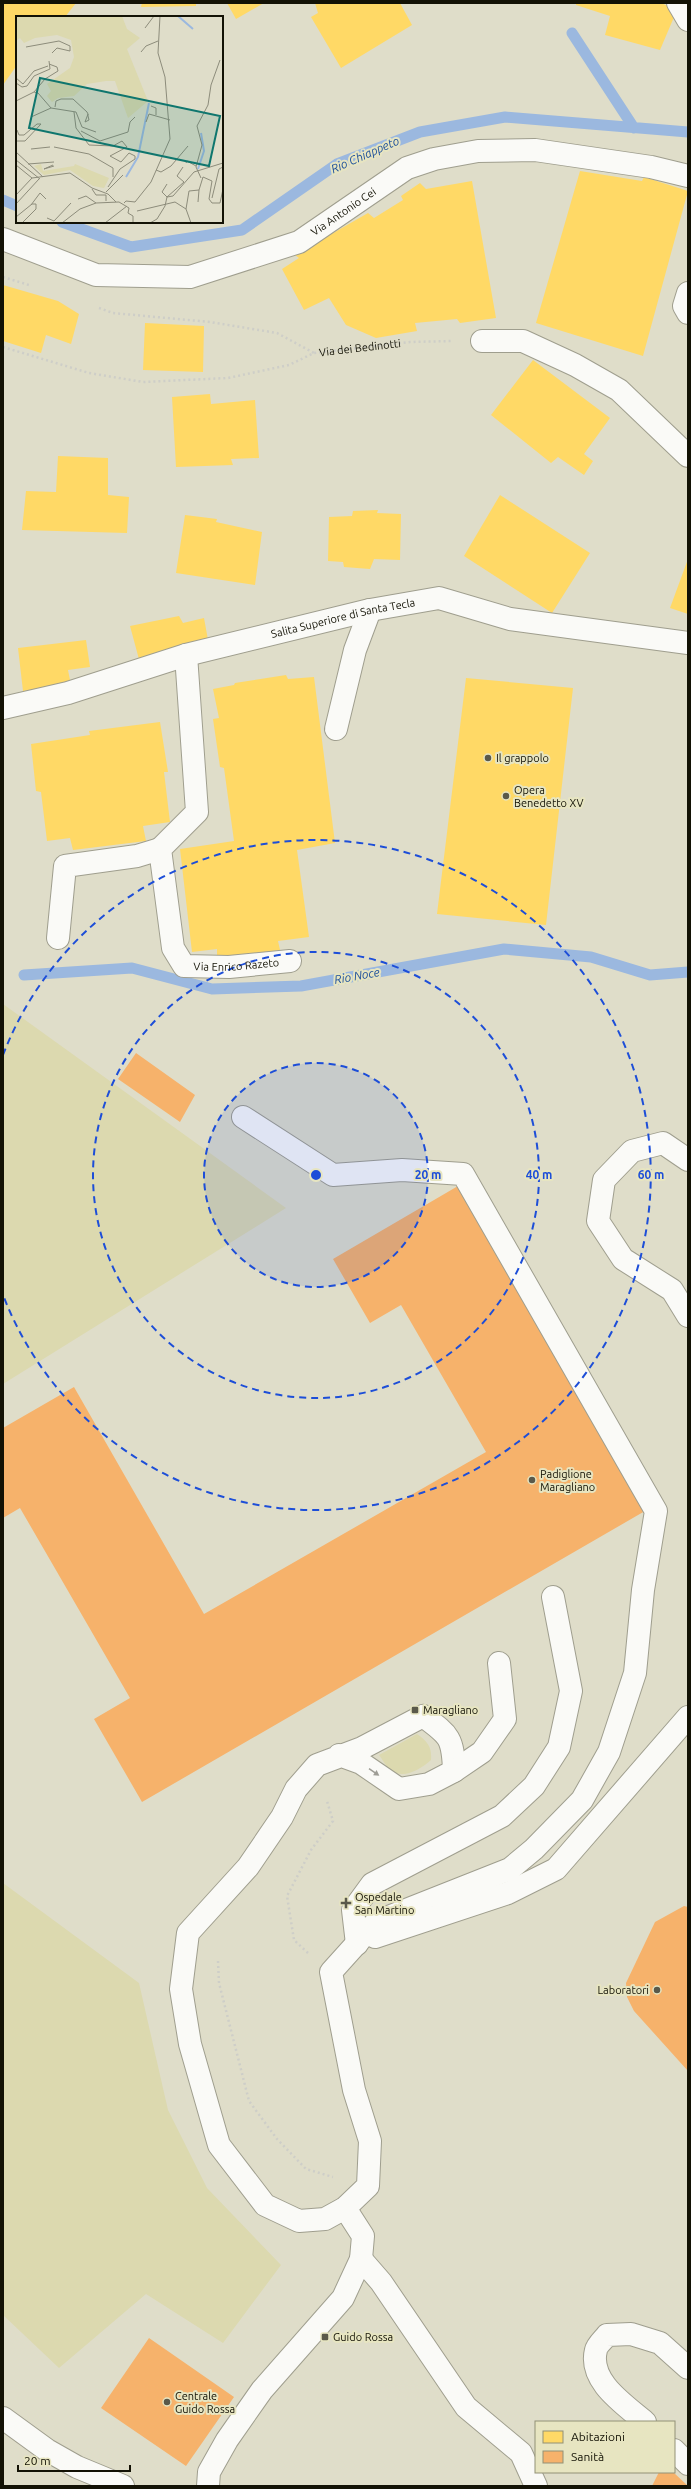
<svg xmlns="http://www.w3.org/2000/svg" width="691" height="2489" viewBox="0 0 691 2489" font-family="Ubuntu,sans-serif">
	<style>
		.green { fill: #dcd9af }
		.homes { fill: #ffd966 }
		.health { fill: #f6b26b }
		.lines { fill: none; stroke-linecap: round; stroke-linejoin: round }
		.stream { stroke: #9bb8df; stroke-width: 11 }
		.minor-casing { stroke: #9f9e8e; stroke-width: 24 }
		.path { stroke: #cecec8; stroke-width: 2.5; stroke-dasharray: 2 3; stroke-linecap: butt }
		.minor { stroke: #fafaf7; stroke-width: 22 }
		.oneway { fill: #9e9d96 }
		.ring { fill: none; stroke: #1d4ed8; stroke-width: 2; stroke-dasharray: 7 5 }
		.poi-dot { fill: #5a594a; stroke: #e7e5c1; stroke-width: 1.5 }
		.labels { text-anchor: middle; stroke-width: 4; stroke-linejoin: round; paint-order: stroke }
		.street-label { font-size: 11px; fill: #131205; stroke: #e7e5c1 }
		.poi-label { font-size: 11px; fill: #131205; stroke: #e7e5c1; text-anchor: start }
		.water-label { font-size: 12px; font-style: italic; fill: #1c4f9b; stroke: #e7e5c1 }
		.inset-river { fill: none; stroke: #9bb8df; stroke-width: 2 }
		.inset-road { fill: none; stroke: #8d8c7b; stroke-width: 1 }
		.view { fill: #0f766e; fill-opacity: 0.15; stroke: #0f766e; stroke-width: 2 }
		.inset-edge { fill: none; stroke: #131205; stroke-width: 2 }
		.centre { fill: #1d4ed8; stroke: #e7e5c1; stroke-width: 2 }
		.ring-label { font-size: 12px; text-anchor: middle; font-weight: bold; fill: #1d4ed8; stroke: #e7e5c1; stroke-width: 4; stroke-linejoin: round; paint-order: stroke }
	</style>
	<rect width="100%" height="100%" fill="#dfddc9"/>
	<path class="green" d="M3,1004L286,1208L3,1384Z
		M417,1734C428,1742 432,1747 431,1760C421,1769 403,1780 391,1770C386,1767 383,1760 379,1755Z
		M3,1883L139,1983L168,2110L207,2188L281,2265L223,2343L146,2294L59,2368L3,2315Z"/>
	<path class="homes" d="M3,3H76L65,17H17V65L3,85Z
		M142,3H196V6L141,7Z
		M227,3H264L236,19Z
		M315,3H400L412,25L341,68L311,17L318,13Z
		M576,3H661L677,10L660,50L605,35L610,16L576,5Z
		M580,171L642,181L644,177L688,191L643,356L536,323Z
		M472,181L496,318L460,323L457,319L415,323L417,331L376,338L346,325L329,298L304,310L282,269L299,258L295,255L368,213L374,218L403,200L401,196L420,183L426,189Z
		M3,285L58,301L79,314L71,344L46,335L41,353L3,341Z
		M145,323L204,326L203,372L143,370Z
		M533,360L610,418L584,454L593,461L584,475L558,457L551,463L491,415Z
		M210,394L211,404L255,400L259,458L231,459L233,465L176,467L172,397Z
		M58,456L108,458V495L129,497L127,533L22,530L26,491L56,492Z
		M500,495L590,553L552,613L464,556Z
		M378,510L377,513L401,514L400,560L374,559L370,569L344,567L343,562L328,561L329,517L352,516L353,511Z
		M185,515L217,519L216,522L262,532L255,585L176,573Z
		M688,559V614L670,608Z
		M179,616L183,623L204,618L208,640L140,663L130,626Z
		M86,640L90,667L68,670L71,685L23,691L18,648Z
		M286,675L288,679L314,677L335,843L297,850L309,937L278,941L280,950L217,958V949L192,952L180,849L234,841L224,768L220,767L213,719L219,718L213,689L234,685L235,683Z
		M466,678L573,688L546,925L437,914Z
		M160,722L168,772H164L170,822L143,826L146,841L73,850L70,838L47,841L41,792L36,791L31,744L90,735L89,731Z"/>
	<path class="health" d="M136,1053L195,1095L180,1122L118,1079Z
		M458,1186L645,1511L142,1802L94,1719L130,1698L20,1508L3,1518V1428L74,1387L204,1614L486,1452L401,1305L370,1323L333,1259Z
		M684,1906L688,1907V2071L634,2011L627,1997L626,1983L655,1922Z
		M149,2338L234,2397L186,2466L101,2408Z
		M659,2472H673L688,2486H652Z"/>
	<g class="lines">
		<path class="stream" d="M572,33L634,128
			M3,200L17,206
			M62,222L131,247L242,230L337,164L420,132L505,117L688,132
			M24,975L132,968L212,989L301,986L504,949L591,957L650,975L688,972"/>
		<defs>
			<g id="minor">
				<path d="M678,3L688,20"/>
				<path id="s2" d="M3,239L96,275L190,277L299,242L407,168L434,159L478,151L535,150L651,167L688,176"/>
				<path d="M688,293L684,306L688,313"/>
				<path d="M482,341H523L575,365L619,390L688,456"/>
				<path id="s3" d="M186,655L197,812L160,849L173,948L184,966L229,967L290,961"/>
				<path id="s4" d="M3,708L68,693L186,655L370,610L439,598L510,619L688,643"/>
				<path d="M336,729L355,650L370,610"/>
				<path d="M58,938L65,866L137,856L160,849"/>
				<path d="M243,1117L333,1175L402,1170L463,1174L656,1511L643,1590L635,1673L609,1752L582,1800L534,1849L510,1869L376,1922L331,1972L354,2090L370,2141L368,2186L345,2208L325,2219L299,2221L265,2205L219,2145L190,2044L181,1989L188,1933L248,1867L282,1817L296,1789L317,1765L362,1748L423,1716C449,1735 453,1737 454,1771L429,1784L399,1789L361,1763L339,1755"/>
				<path d="M688,1160L663,1143L632,1151L604,1180L598,1221L623,1259L672,1290L688,1316"/>
				<path d="M454,1771L482,1752L505,1719L499,1663"/>
				<path d="M375,1937L508,1893L556,1869L688,1717"/>
				<path d="M357,1944L353,1910L372,1884L502,1816L534,1786L559,1747L571,1691L553,1597"/>
				<path d="M361,2259L381,2282L466,2407L521,2453L536,2486"/>
				<path d="M3,2418L47,2450L77,2467L123,2486"/>
				<path d="M645,2422C624,2404 588,2381 596,2350C597,2345 604,2339 607,2335L631,2334L660,2343L688,2368"/>
				<path d="M674,2450L688,2464"/>
				<path d="M208,2486L209,2472L227,2440L262,2390L343,2298L361,2259L363,2236L345,2208"/>
			</g>
		</defs>
		<use href="#minor" class="minor-casing"/>
		<g class="path">
			<path d="M3,277L29,285"/>
			<path d="M99,308L113,313L210,322L277,333L314,353"/>
			<path id="s1" d="M3,347L89,373L143,382L228,378L289,365L314,353L410,342L451,341"/>
			<path d="M308,1953L294,1940L287,1896L311,1850L333,1821L327,1801"/>
			<path d="M218,1961L219,1983L249,2101L277,2139L306,2169L333,2177"/>
		</g>
		<use href="#minor" class="minor"/>
	</g>
	<defs><path id="oneway-solid" d="M-6-.8H1V-3.2L6.5 0L1 3.2V.8H-6Z"/></defs>
	<use class="oneway" href="#oneway-solid" transform="translate(374 1772) rotate(34)"/>
	<circle cx="316" cy="1175" r="112" fill="#1d4ed8" fill-opacity=".12"/>
	<g class="ring">
		<circle cx="316" cy="1175" r="112"/>
		<circle cx="316" cy="1175" r="223"/>
		<path d="M3 1055A335 335 0 1 1 3 1295"/>
	</g>
	<g class="poi-dot">
		<circle cx="488" cy="758" r="4"/>
		<circle cx="506" cy="796" r="4"/>
		<circle cx="532" cy="1480" r="4"/>
		<rect x="411" y="1706" width="8" height="8" rx="2"/>
		<path d="M344 1897h4v4h4v4h-4v4h-4v-4h-4v-4h4z"/>
		<circle cx="657" cy="1990" r="4"/>
		<rect x="321" y="2333" width="8" height="8" rx="2"/>
		<circle cx="167" cy="2402" r="4"/>
	</g>
	<g class="labels">
		<g class="street-label">
			<text dy="4" stroke="none"><textPath href="#s2" startOffset="362">Via Antonio Cei</textPath></text>
			<text dy="4" stroke="none"><textPath href="#s1" startOffset="366">Via dei Bedinotti</textPath></text>
			<text dy="4" stroke="none"><textPath href="#s4" startOffset="352">Salita Superiore di Santa Tecla</textPath></text>
			<text dy="4" stroke="none"><textPath href="#s3" startOffset="383">Via Enrico Razeto</textPath></text>
		</g>
		<g class="poi-label">
			<text x="496" y="762">Il grappolo</text>
			<text x="514" y="794">Opera<tspan x="514" dy="13">Benedetto XV</tspan></text>
			<text x="540" y="1478">Padiglione<tspan x="540" dy="13">Maragliano</tspan></text>
			<text x="423" y="1714">Maragliano</text>
			<text x="355" y="1901">Ospedale<tspan x="355" dy="13">San Martino</tspan></text>
			<text x="649" y="1994" text-anchor="end">Laboratori</text>
			<text x="333" y="2341">Guido Rossa</text>
			<text x="175" y="2400">Centrale<tspan x="175" dy="13">Guido Rossa</tspan></text>
		</g>
		<g class="water-label">
			<text transform="translate(365 155) rotate(-24)" y="4">Rio Chiappeto</text>
			<text transform="translate(357 976) rotate(-10)" y="4">Rio Noce</text>
		</g>
	</g>
	<g transform="translate(16 16)">
		<rect width="207" height="207" fill="#dfddc9"/>
		<path d="M0,0H106L111,13L124,22L111,33L132,85L112,102L99,65H90L71,68L58,80L42,82L36,86L31,80L35,75L31,68L54,52L58,41L55,24L41,19L19,22L8,27L4,22L0,25ZM25,148L27,155L58,150L59,148L93,162L88,172L77,170L54,154L28,159L18,150Z" fill="#dcd9af"/>
		<path class="inset-river" d="M162,0L177,13M182,153L188,135L185,117M110,161L122,141L133,87"/>
		<path class="inset-road" d="M129,12L138,0M10,31L43,25L54,30V35L41,32L36,37M125,36L130,30L142,25M0,62L7,68L18,55L32,50M0,67L6,71L11,70L18,60L34,53L33,45M18,76L29,63L42,55L41,51L33,48M0,85L18,76L22,77L35,92L60,96L66,111L80,116M135,90L140,92V99M39,91L40,85L45,83H57L71,96L72,98V100L73,104L69,106L72,98M58,96L60,112L73,129L97,130L106,125L111,131L94,140L105,146L113,137L119,140V143L104,153L92,171M15,101L35,92M130,106L133,98L154,104M65,115L84,125L112,116L114,106L119,101M0,125H9L25,108H21L8,119H3L1,114M38,131L73,138L97,152V161M15,133L34,131M0,136L27,161M0,144L24,163M170,147L171,145L180,150M12,148L38,146M0,149L16,162L0,179M37,149L28,153L38,150M140,154L145,156L155,150L172,130M16,162L54,157L76,172L92,178L100,186M185,162L180,151L186,129L181,110L192,89L195,69L204,44M151,168L146,176L151,181L157,180L178,156L207,147M76,173L80,179H90V185M90,176L107,159M196,182L203,153L207,151M62,183L70,180L80,187M182,186L183,174M108,187L110,185L119,186L135,166L154,123L149,61L142,37L144,0M0,188L23,163M15,189L24,177L30,183M113,192L112,197L117,200V207M170,193L173,175L183,174L187,161L196,165L193,183L196,187H204L207,173M121,195L159,186L170,193L175,207M0,201L16,188H20V193L6,207M31,202L38,205L55,187M46,207L64,193L80,187L103,186L113,192M89,207L111,190M134,207L141,203L149,190L151,181L168,166L161,160L167,151"/>
		<path class="view" d="M24,62L204,100L193,150L13,112Z"/>
		<rect width="207" height="207" class="inset-edge"/>
	</g>
	<circle cx="316" cy="1175" r="6" class="centre"/>
	<g class="ring-label">
		<text x="428" y="1179">20 m</text>
		<text x="539" y="1179">40 m</text>
		<text x="651" y="1179">60 m</text>
	</g>
	<rect width="691" height="2489" fill="none" stroke="#131205" stroke-width="8"/>
	<rect x="535" y="2421" width="140" height="52" fill="#e7e5c1" stroke="#929176"/>
	<rect x="543" y="2431" width="20" height="12" fill="#ffd966" stroke="#929176"/>
	<text x="571" y="2441" font-size="12" fill="#131205">Abitazioni</text>
	<rect x="543" y="2451" width="20" height="12" fill="#f6b26b" stroke="#929176"/>
	<text x="571" y="2461" font-size="12" fill="#131205">Sanità</text>
	<path d="M18 2465v6h112v-6" fill="none" stroke="#131205" stroke-width="2"/>
	<text x="24" y="2465" font-size="12" fill="#131205" stroke="#e7e5c1" stroke-width="3" paint-order="stroke">20 m</text>
</svg>
